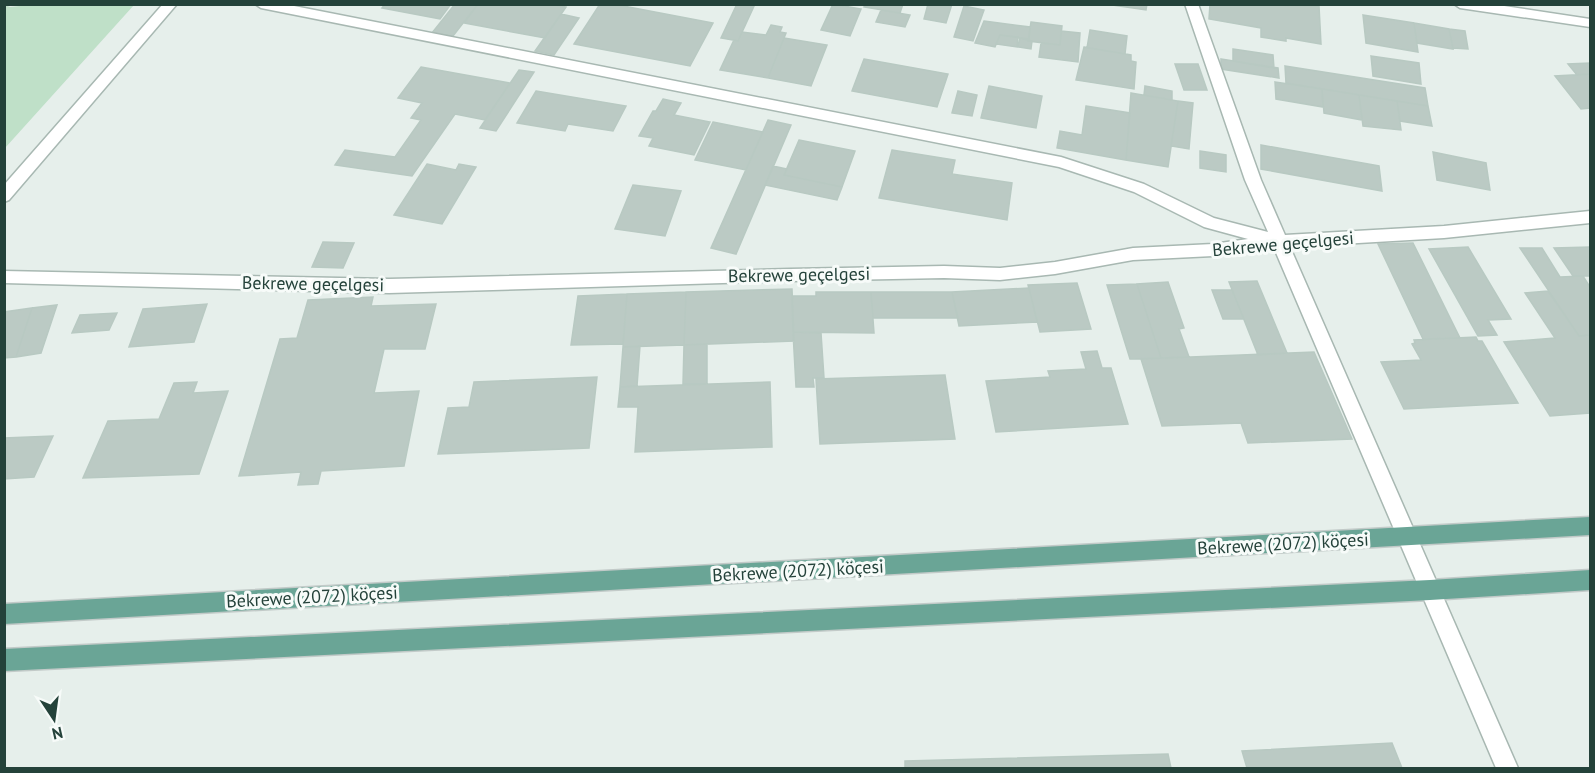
<svg xmlns="http://www.w3.org/2000/svg" width="1595" height="773" viewBox="0 0 1595 773" font-family="'PT Sans',sans-serif">
	<style>
		.green { fill: #bfe0c8 }
		.building { fill: #bbcac4; stroke: #b8c9c2; stroke-width: 1.5 }
		.lines { fill: none; stroke-linecap: round; stroke-linejoin: round }
		.minor-casing { stroke: #a8b8b2; stroke-width: 3 }
		.major-casing { stroke: #c2cac8; stroke-width: 3 }
		.minor { fill: #fff; fill-rule: evenodd }
		.major { fill: #6aa596; fill-rule: evenodd }
		.labels { text-anchor: middle; stroke-width: 6; stroke-linejoin: round; paint-order: stroke }
		.street-label { font-size: 18px; fill: #24423a; stroke: #f7fbf9 }
	</style>
	<rect width="100%" height="100%" fill="#e6efeb"/>
	<path class="green" d="M37,4L134,5L5,148V5L10,7Z"/>
	<path class="building" d="M385,4H451L440,19L382,8Z
		M455,4H478L453,36L432,33Z
		M478,4H551L566,7L545,38L464,23Z
		M600,4H613L713,23L690,66L574,44Z
		M737,4H755L738,41L721,38Z
		M833,4L861,9L850,36L821,30Z
		M865,4H903L900,13L864,7Z
		M928,4H952L946,23L924,19Z
		M1147,4L1146,10L1113,5V4Z
		M1210,4L1319,6L1321,44L1286,38V41L1261,37V28L1209,19Z
		M964,6L984,10L973,41L954,37Z
		M881,10L910,15L905,27L876,22Z
		M561,14L579,18L554,55L535,51Z
		M1363,15L1414,23L1418,52L1366,43Z
		M984,21L1030,27L1029,39L1000,35L995,47L975,43Z
		M1031,22L1062,26L1060,45L1028,41Z
		M1414,23L1449,29L1453,49L1417,43Z
		M771,25L782,27L780,32L786,33L768,78L720,70L734,40L738,41L742,32L766,35Z
		M1449,29L1465,31L1468,49L1453,48Z
		M1090,30L1127,36L1125,54L1087,48Z
		M1061,31L1080,33L1078,62L1039,57L1041,43L1060,45Z
		M1000,35L1018,37L1017,47L996,44Z
		M784,38L827,45L811,86L768,78Z
		M1020,38L1032,41L1031,49L1018,47Z
		M1084,47L1131,55V61L1136,62L1134,89L1076,80Z
		M1233,49L1273,55L1274,68L1233,61Z
		M1371,56L1419,63L1421,84L1373,76Z
		M864,59L948,74L937,107L852,91Z
		M1221,59L1278,68L1279,78L1221,69Z
		M1590,63V74L1577,75L1568,64Z
		M1175,64H1198L1207,90H1184Z
		M1285,66L1425,88L1428,106L1286,83Z
		M421,67L510,83L485,120L455,114L412,176L335,165L345,150L395,157L421,120L411,118L422,103L398,98Z
		M519,70L534,72L496,131L480,128Z
		M1590,74V108L1581,109L1555,76Z
		M1275,82L1322,89L1323,107L1276,99Z
		M989,86L1042,96L1036,128L981,118Z
		M1145,86L1172,91V100L1144,95Z
		M1322,89L1359,95L1362,120L1324,113Z
		M536,91L626,106L613,131L568,124L565,131L517,123Z
		M958,91L977,95L972,116L952,113Z
		M1131,93L1178,101L1168,167L1126,160Z
		M1359,95L1397,101L1401,130L1363,126Z
		M663,99L681,103L674,115L710,122L694,155L649,146L653,138L639,136L653,111H656Z
		M1178,101L1193,103L1189,149L1171,146Z
		M1397,101L1428,106L1432,126L1400,121Z
		M1086,106L1130,113L1126,160L1057,148L1060,131L1082,135Z
		M768,120L791,125L736,254L711,248Z
		M713,122L763,132L746,170L695,160Z
		M799,140L855,151L842,187L784,175Z
		M1261,145L1379,166L1382,191L1261,169Z
		M892,150L955,160L952,174L1012,183L1007,220L879,198Z
		M1200,151L1226,155V172L1200,168Z
		M1433,152L1486,163L1490,190L1437,180Z
		M427,164L456,170L459,164L476,167L442,224L394,215Z
		M773,166L787,169L784,175L842,187L837,200L765,185Z
		M633,185L681,191L665,236L615,229Z
		M323,242L354,243L343,268L312,267Z
		M1413,243L1460,338L1423,339L1378,244Z
		M1468,247L1511,319L1488,320L1497,335L1478,336L1429,249Z
		M1590,247V276H1573L1554,248Z
		M1520,248H1542L1560,277L1583,276L1590,287V335L1579,336Z
		M1257,281L1287,353L1258,355L1229,282Z
		M1168,282L1184,328L1179,329L1189,357L1161,358L1137,284Z
		M1077,283L1091,329L1040,332L1028,285Z
		M1137,284L1161,358L1130,359L1107,285Z
		M1029,288L1037,322L959,326L952,292Z
		M792,289L794,341L684,345L686,292Z
		M1212,290H1232L1244,319H1223Z
		M1548,291L1579,336L1590,335V413L1550,416L1504,342L1555,338L1525,293Z
		M686,292L684,345L623,347L627,294Z
		M816,292H871L874,333L793,332L792,296H816Z
		M871,292H952L958,318H873Z
		M627,294L623,344L571,345L578,296Z
		M373,297L371,306L436,304L425,349H384L374,393L419,391L404,466L321,471L318,484L298,485L301,472L239,476L280,339L297,338L308,300Z
		M207,304L194,342L129,347L143,309Z
		M57,305L41,353L16,357L32,308Z
		M32,308L16,357L4,358V312Z
		M117,313L109,330L72,333L80,315Z
		M793,332L821,333L824,378H813L814,387H796Z
		M1476,337L1478,341H1482L1518,403L1404,409L1381,362L1421,360L1412,344L1415,343L1414,340Z
		M707,344V384H683L684,345Z
		M640,346L637,386L620,387L623,347Z
		M1097,351L1102,368H1111L1128,424L996,432L986,381L1050,377L1048,371L1086,369L1081,352Z
		M1314,352L1352,439L1248,443L1241,423L1162,426L1141,359Z
		M945,375L955,439L820,444L816,379Z
		M597,377L589,448L438,454L448,408L469,407L474,382Z
		M197,382L193,393L228,391L199,474L83,478L108,421L159,419L174,383Z
		M770,382L772,447L635,452L638,407H618L620,387Z
		M53,436L34,477L4,479V438Z
		M1392,743L1402,768H1247L1242,751Z
		M1168,754L1171,768H905V761Z"/>
	<g class="lines">
		<defs>
			<path id="minor" d="M163,4H177L9,200L4,202V185Z
				M255,4H284L1061,157L1144,184L1214,218L1268,232L1245,180L1185,4H1198L1261,180L1285,235L1444,226L1590,211V223L1444,238L1290,247L1518,768H1496L1274,248L1213,256L1133,260L1055,274L1000,280L944,278L790,281L389,293L4,283V271L389,279L790,269L944,266L1000,268L1055,262L1133,248L1213,244L1248,239L1204,227L1134,192L1059,167L261,8Z
				M1454,4H1491L1590,19V27L1460,8Z"/>
			<path id="major" d="M1590,517V535L4,624V604Z
				M1590,570V590L1430,600L4,671V649L1430,580Z"/>
		</defs>
		<use href="#minor" class="minor-casing"/>
		<use href="#major" class="major-casing"/>
		<use href="#minor" class="minor"/>
		<use href="#major" class="major"/>
	</g>
	<g class="labels">
		<g class="street-label">
			<text transform="translate(1283 244) rotate(-5)" y="6">Bekrewe geçelgesi</text>
			<text transform="translate(799 275) rotate(-1)" y="6">Bekrewe geçelgesi</text>
			<text transform="translate(313 284) rotate(1)" y="6">Bekrewe geçelgesi</text>
			<text transform="translate(1283 544) rotate(-3)" y="6">Bekrewe (2072) köçesi</text>
			<text transform="translate(798 571) rotate(-3)" y="6">Bekrewe (2072) köçesi</text>
			<text transform="translate(312 597) rotate(-3)" y="6">Bekrewe (2072) köçesi</text>
		</g>
	</g>
	<rect width="1595" height="773" fill="none" stroke="#24423a" stroke-width="12"/>
	<g transform="translate(54 719) rotate(167)" stroke="#f7fbf9" stroke-width="4.5" paint-order="stroke">
	<path d="M0-4.5L10 22L0 15L-10 22Z" fill="#24423a"/>
	<text y="-9" font-size="16" font-weight="bold" text-anchor="middle" fill="#24423a">N</text>
	</g>
</svg>
